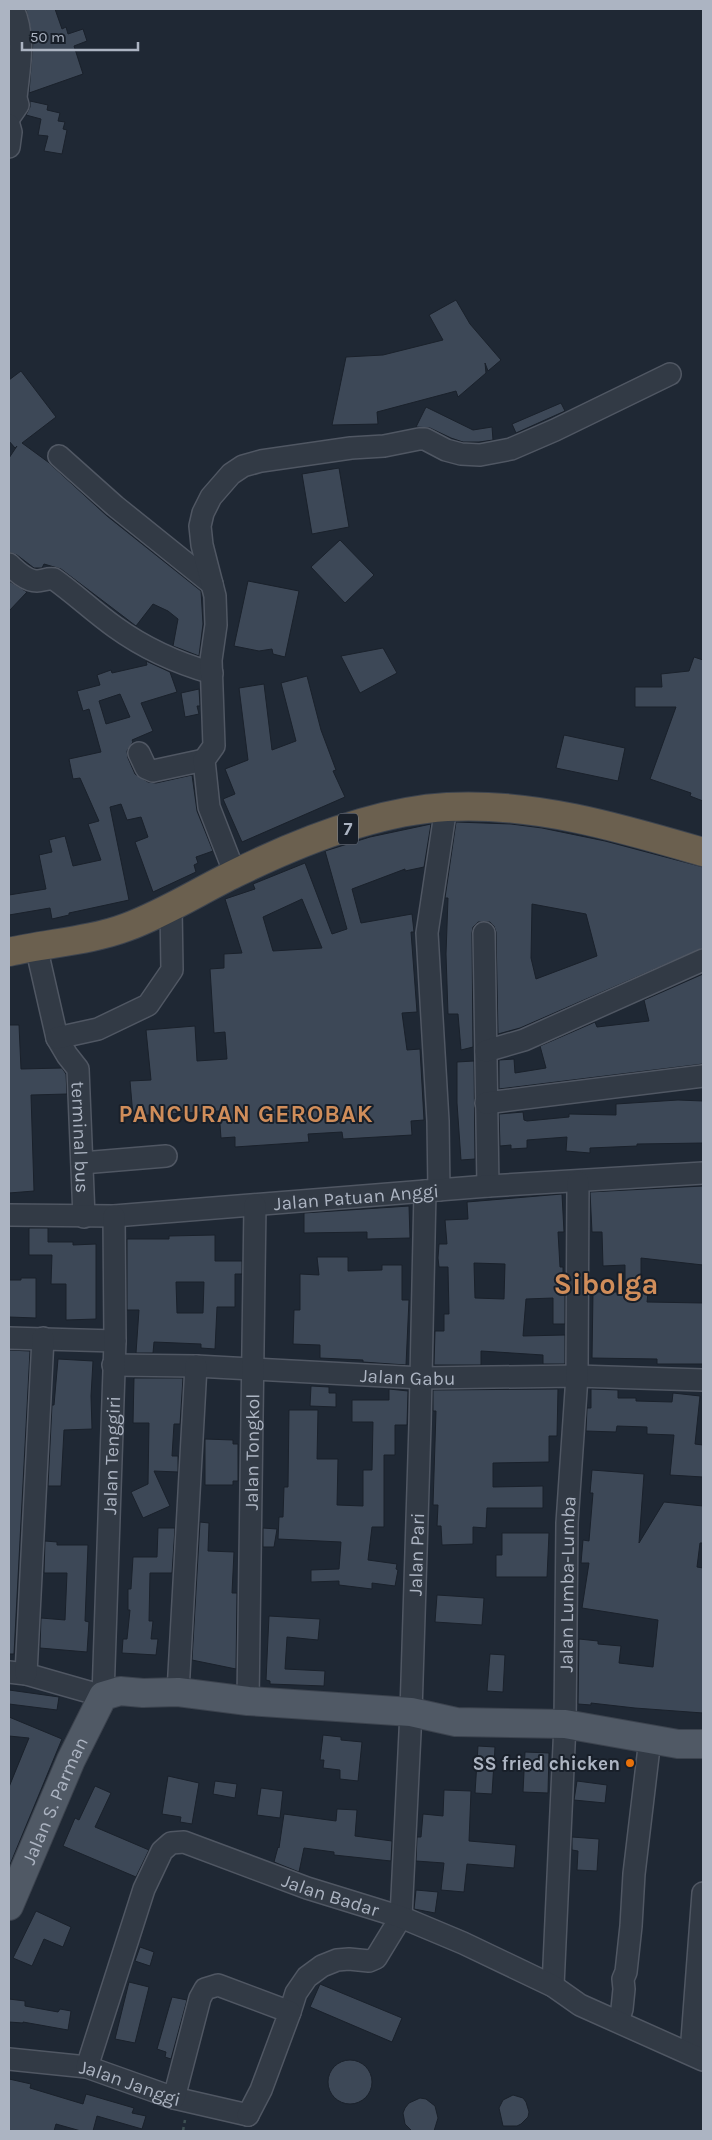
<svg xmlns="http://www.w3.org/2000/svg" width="712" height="2140" viewBox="0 0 712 2140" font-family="Karla,sans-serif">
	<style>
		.building { fill: #3d4857; stroke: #1a212b; fill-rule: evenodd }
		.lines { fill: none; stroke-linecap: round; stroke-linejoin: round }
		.minor-casing { stroke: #505763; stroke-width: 24 }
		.major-casing { stroke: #3c434e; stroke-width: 30 }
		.highway-casing { stroke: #3d444f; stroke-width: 30 }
		.path { stroke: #3e5053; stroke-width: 2.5; stroke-dasharray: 4 4; stroke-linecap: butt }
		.minor { stroke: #323a45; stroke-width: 21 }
		.major { stroke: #505965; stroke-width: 28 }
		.highway { stroke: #6b604f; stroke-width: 28 }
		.food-dot { fill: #e8710a; stroke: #181f29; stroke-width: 2 }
		.labels { text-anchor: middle; stroke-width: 4; stroke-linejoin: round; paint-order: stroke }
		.shield { fill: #181f29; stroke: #808794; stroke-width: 1 }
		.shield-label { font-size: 18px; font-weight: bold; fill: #acb4c2 }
		.street-label { font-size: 19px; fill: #acb4c2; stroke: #181f29 }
		.poi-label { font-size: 19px; font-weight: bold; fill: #acb4c2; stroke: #181f29; text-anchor: end }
		.district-label { font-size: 24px; font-weight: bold; letter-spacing: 1px; fill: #d08d5a; stroke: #181f29 }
		.town-label { font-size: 29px; font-weight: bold; fill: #d08d5a; stroke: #181f29 }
	</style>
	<rect width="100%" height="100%" fill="#1f2834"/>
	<path class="building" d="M26,9H55L62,29L66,27L68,34L83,29L87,41L74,46L83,74L29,93L33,41Z
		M30,101L48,105L47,110L60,113L58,121L65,122L63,129L67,130L62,154L44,151L48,136L38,135L41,119L26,115L30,107Z
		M456,300L470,324L501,360L488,371L485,363L486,373L458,397L456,391L377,412L378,424L332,425L346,357L383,355L443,340L429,315Z
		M21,371L56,417L22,443L48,462L107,516L201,591L203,624L199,656L173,646L178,619L168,611L153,604L136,626L61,569L44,564L42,568H34L17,555L9,552V458L17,446L15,448L9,441V380Z
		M561,403L565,411L516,433L512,424Z
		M426,407L473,430L492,427L493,440L479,442H463L451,438L430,428L416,427Z
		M339,468L349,527L312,534L302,474Z
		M340,540L374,575L345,603L311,567Z
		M9,581L27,592L9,611Z
		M248,581L299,591L285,657L273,654L272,649L259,651L234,646Z
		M383,648L397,673L360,693L341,656Z
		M694,657L703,660V801L690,796L691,793L650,779L676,707H635V687H662L661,674L689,671Z
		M146,661L170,672L177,692L141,703L153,731L132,740L133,742L127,751L128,758L135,774L148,782L156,783L192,775L197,811L213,851L196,857L198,863L194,865L196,872L153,892L135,842L148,837L141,817L127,820L121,804L110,807L129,900L69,913V915L52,919L50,908L9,915V895L46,889L39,855L52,852L49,840L65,836L73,866L101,860L88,824L99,821L80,778L73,779L69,759L101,752L89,709L83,711L77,691L100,685L97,675L111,670L112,673L147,665ZM120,694L130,717L106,724L99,701Z
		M307,676L321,730L336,770L333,771L345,797L242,842L223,799L235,794L225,769L248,760L239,688L264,684L272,750L296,741L281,683Z
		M199,689L200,706H197L199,714L185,717L181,693Z
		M564,735L625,748L618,781L556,768Z
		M456,822L511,824L542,828L605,841L703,867V948L520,1028L498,1034L496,932L494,926L490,922H478L473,927L472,933L473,1047L461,1050L458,1014H448L446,954L448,898H445ZM532,904L586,914L597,956L536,979L531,958Z
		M431,824L424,867L405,871V869L352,889L361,923L412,914L414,932H411L417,1012L402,1013L407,1050L420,1049L424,1120L411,1121L412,1135L343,1139L342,1132L308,1134L309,1142L235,1147V1137L221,1138L219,1111L133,1116L130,1081L151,1080L146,1030L195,1026L197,1061L227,1059L225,1032L214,1033L210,969L224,968V954L242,953L225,899L255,889L253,884L305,863L332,934L347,929L325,851L370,837ZM302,899L322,948L273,951L263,917Z
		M703,974V1064L499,1089V1060L514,1059L515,1073L546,1068L540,1046L595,1022L597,1027L649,1021L644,1000Z
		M9,1025H19L21,1069L62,1068L66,1074L67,1094L31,1095L34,1191L9,1193Z
		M474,1061L475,1159L461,1160L457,1103V1062Z
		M678,1100L703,1101V1143L637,1144V1146L590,1148V1153L566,1151L567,1137L527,1140V1148L511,1149V1145L500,1146L499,1114L523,1112L524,1120L527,1121L569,1117V1114L616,1115V1104Z
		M703,1186V1265L641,1258V1293H648L647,1302L703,1303V1364H657V1359L592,1358L593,1292H625V1265L603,1266L602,1232H592L590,1192Z
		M562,1194L564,1232H558L560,1267H563V1283H565V1324H553V1298L526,1299L523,1336L565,1335V1364H543V1355L481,1351V1365H434L435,1331H444V1314H449L448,1267H439L438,1258L439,1244H447L445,1220L468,1219L467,1202ZM474,1263L505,1264L504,1299L475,1298Z
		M409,1206L410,1238L367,1239V1232L304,1233V1213Z
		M29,1228H48V1242H73V1245L96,1244V1319L66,1320V1284H51L52,1255H29Z
		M215,1235V1261H242V1274H235V1307H217L215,1349L201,1348V1344L154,1342L153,1353H136L139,1310H127V1239H169V1236ZM176,1282H204L203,1313H177Z
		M317,1257H348V1271L382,1270V1265H402V1300H409L406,1365L363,1362V1360L320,1358V1345L293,1344L294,1310H300V1274L319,1275Z
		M21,1278H36V1318L9,1317V1280H21Z
		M9,1350L30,1351L14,1654H9Z
		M58,1359L93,1361L91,1396L92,1429L64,1430L61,1486H48L52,1405H54Z
		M134,1378H183L180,1424H174L172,1456H178V1472L154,1471L170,1506L143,1518L131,1492L148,1484L149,1423H133Z
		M311,1386L329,1387V1393H336V1407L310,1406Z
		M389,1389L408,1391L407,1425H395V1455H384V1527H372L368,1560L397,1564L396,1569L398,1570L395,1586L372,1583V1589L339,1585V1581L311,1582V1570L339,1569L341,1542L278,1539L279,1517H283L284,1487H288L289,1410H318L317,1459H338L337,1505L363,1506V1470H372L373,1422H352V1400H389Z
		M558,1389L557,1436H549V1462L493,1463V1487L543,1486V1508H487L486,1528L473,1527V1544L442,1545L441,1526H437L438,1505H433L436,1411H433V1390Z
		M591,1389L618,1390V1398H636V1401L672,1402L673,1393L700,1396L695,1444L703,1445V1477L670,1475L674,1435L647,1434V1427L617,1426L616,1432L586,1431L587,1408H591Z
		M205,1439L233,1440V1444H238V1481H233V1485H205Z
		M592,1470L644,1474L639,1543L664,1502L703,1506V1543H700L697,1567L703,1568V1713L635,1708L591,1703V1705L578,1704L579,1639L598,1641V1644L621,1646L619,1663L653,1667L658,1620L582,1608L589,1563H581L583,1540L589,1541L593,1493H590Z
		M200,1522L209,1523L208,1551L234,1552L232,1593H237L236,1669L192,1660Z
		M158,1528H175L172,1573H150L149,1621H153L151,1639H158L156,1655L122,1653L123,1639H127L130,1610H128V1589H131L133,1557H157Z
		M263,1528L277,1529L274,1547H263Z
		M502,1533H549L547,1577H496V1555H502Z
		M45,1541L57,1542V1545H88L85,1621L89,1622L87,1652L40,1648L41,1618L65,1620L67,1573H44Z
		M437,1595L484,1598L482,1625L435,1622Z
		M269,1616L320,1619L318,1640L287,1637L285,1669L325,1671L324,1686L270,1684V1681L266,1680Z
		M490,1654L505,1655L503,1692L487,1691Z
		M9,1690L59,1697L57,1710L9,1704Z
		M9,1717L62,1739L9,1867V1787L29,1738L9,1736Z
		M323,1735L341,1737V1740L362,1742L358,1781L340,1779V1770L323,1768L324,1760H320Z
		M478,1746L495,1747L492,1794L475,1793Z
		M525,1752L549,1753L548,1793L523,1792Z
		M168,1776L199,1783L192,1824L180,1822L181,1817L162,1814Z
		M215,1781L237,1784L235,1798L213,1794Z
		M577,1781L607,1785L605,1803L574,1800Z
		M95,1786L111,1793L95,1827L149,1850L136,1877L63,1846L75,1818L79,1820Z
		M261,1788L283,1791L280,1818L257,1815Z
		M444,1790L471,1791L469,1841L516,1845L514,1868L467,1864L464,1892L441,1890L444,1863L416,1861L417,1837H421L423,1814L443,1816Z
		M337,1809L357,1810L355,1836L392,1841L391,1861L334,1855V1852L304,1848L299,1872L274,1862L278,1847L279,1848L284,1814L336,1821Z
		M572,1837L599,1839L597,1871L577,1870L578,1851L572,1850Z
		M416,1890L438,1892L435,1913L414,1909Z
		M36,1911L71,1927L63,1947L44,1939L32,1966L13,1958Z
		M140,1947L154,1952L150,1966L135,1961Z
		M129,1982L149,1987L135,2043L115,2039Z
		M320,1984L402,2018L392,2042L310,2007Z
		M172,1997L187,2000L171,2059L165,2057L166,2052L157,2049Z
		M9,1999L25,2001V2006L58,2012L60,2009L71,2011L68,2030L23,2022V2023L9,2022Z
		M328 2082a22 22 0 1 1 44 0a22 22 0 1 1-44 0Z
		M9,2079L31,2084L30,2088L83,2104L86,2094L134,2108L132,2113L146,2116L142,2129L97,2116L93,2131H81L56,2124L54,2131H9Z
		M513,2095L523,2098L526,2102L529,2112L528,2117L521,2124L517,2126H503L499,2108L503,2100Z
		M420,2098L426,2099L435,2106L438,2118L434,2131H412L405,2124L403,2113L405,2108L409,2103Z"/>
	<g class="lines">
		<defs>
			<g id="minor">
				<path d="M9,118L18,105L16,98C19,69 26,36 13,9"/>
				<path d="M9,125L11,132L9,147"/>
				<path d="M59,456L115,506L212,584"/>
				<path d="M9,564C16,571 26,581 37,581C43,581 47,578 54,579C75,594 94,612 115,627C144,648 177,663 212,673"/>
				<path d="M139,753L146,768L153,771L204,760"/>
				<path d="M235,874L209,807L204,760L214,746L211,660L216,625L215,596L202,545L200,526L203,513L211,497L231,474L243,466L261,461L351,448L384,446L419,439H425L446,450L461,454L480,455L511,449L555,430L670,374"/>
				<path d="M484,933L488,1186"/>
				<path id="s1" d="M36,946L57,1038L67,1055L78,1069L84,1217"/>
				<path d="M57,1038L98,1029L148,1005L172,970L171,907"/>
				<path d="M486,1051L524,1040L703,960"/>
				<path d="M486,1103L703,1076"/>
				<path d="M82,1163L166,1156"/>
				<path d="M439,1190L438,1121L427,933L446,807"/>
				<path id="s2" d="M9,1215L114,1216L488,1186L703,1173"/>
				<path d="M9,1338L115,1341"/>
				<path id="s3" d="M113,1365L196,1366L422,1378L577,1376L703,1380"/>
				<path id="s4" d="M9,1672L26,1674L103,1696L115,1341L114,1216"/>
				<path d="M26,1674L43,1338"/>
				<path d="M178,1692L196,1366"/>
				<path id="s5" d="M248,1701L255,1205"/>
				<path id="s6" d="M553,1986L565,1724L567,1523L577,1376L578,1182"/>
				<path id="s7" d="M290,2012L296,1993L307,1977L322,1966L337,1960L349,1959L369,1961L376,1958L401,1917L411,1712L420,1424L425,1191"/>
				<path d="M618,2021L622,2009L624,1989L623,1979L626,1972L631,1926L634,1874L650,1739"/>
				<path d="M691,2053L703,1893"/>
				<path id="s8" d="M9,2059L87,2067L174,2098L248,2115"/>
				<path id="s9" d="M87,2067L144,1889L162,1851L171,1843L184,1842L307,1888L401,1917L463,1943L553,1986L580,2005L703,2060"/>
				<path d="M174,2098L200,1998L205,1989L218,1985L290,2012L261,2090L248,2115"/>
			</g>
			<g id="major">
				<path id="s10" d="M9,1906L71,1760L103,1696L120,1691L143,1693L178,1692L248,1701L411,1712L456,1722L565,1724L678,1744H703"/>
			</g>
			<path id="highway" d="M9,952C48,943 90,941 127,927C165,913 199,891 236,873C299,842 376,811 447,807C534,802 621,828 703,852"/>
		</defs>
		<use href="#minor" class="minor-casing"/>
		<use href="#major" class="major-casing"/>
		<use href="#highway" class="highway-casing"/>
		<path class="path" d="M183,2131L185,2120"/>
		<use href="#minor" class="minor"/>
		<use href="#major" class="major"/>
		<use href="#highway" class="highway"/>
	</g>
	<circle class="food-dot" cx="630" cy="1763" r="5"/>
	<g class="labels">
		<rect class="shield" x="338" y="813.5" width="20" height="31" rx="4"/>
		<g class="shield-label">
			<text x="348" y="835">7</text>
		</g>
		<g class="street-label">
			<text dy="7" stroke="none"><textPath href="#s1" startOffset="200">terminal bus</textPath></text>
			<text dy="7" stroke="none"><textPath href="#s2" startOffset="348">Jalan Patuan Anggi</textPath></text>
			<text dy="7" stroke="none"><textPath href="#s3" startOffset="295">Jalan Gabu</textPath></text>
			<text dy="7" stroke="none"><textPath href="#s5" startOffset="249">Jalan Tongkol</textPath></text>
			<text dy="7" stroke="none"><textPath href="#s4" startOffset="338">Jalan Tenggiri</textPath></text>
			<text dy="7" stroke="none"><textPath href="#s7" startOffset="525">Jalan Pari</textPath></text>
			<text dy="7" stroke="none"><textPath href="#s6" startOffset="402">Jalan Lumba-Lumba</textPath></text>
			<text dy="7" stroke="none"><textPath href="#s10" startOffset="115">Jalan S. Parman</textPath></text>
			<text dy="7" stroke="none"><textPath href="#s9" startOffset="410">Jalan Badar</textPath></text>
			<text dy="7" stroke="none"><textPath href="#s8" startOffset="124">Jalan Janggi</textPath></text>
		</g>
		<g class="poi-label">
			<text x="620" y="1770">SS fried chicken</text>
		</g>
		<g class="district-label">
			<text x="246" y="1122">PANCURAN GEROBAK</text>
		</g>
		<g class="town-label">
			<text x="606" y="1294">Sibolga</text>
		</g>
	</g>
	<rect width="712" height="2140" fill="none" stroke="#acb4c2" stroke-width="20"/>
	<path d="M22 42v8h116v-8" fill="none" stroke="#acb4c2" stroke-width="2.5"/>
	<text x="30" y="42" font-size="15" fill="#acb4c2" stroke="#181f29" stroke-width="4" paint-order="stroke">50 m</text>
</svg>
